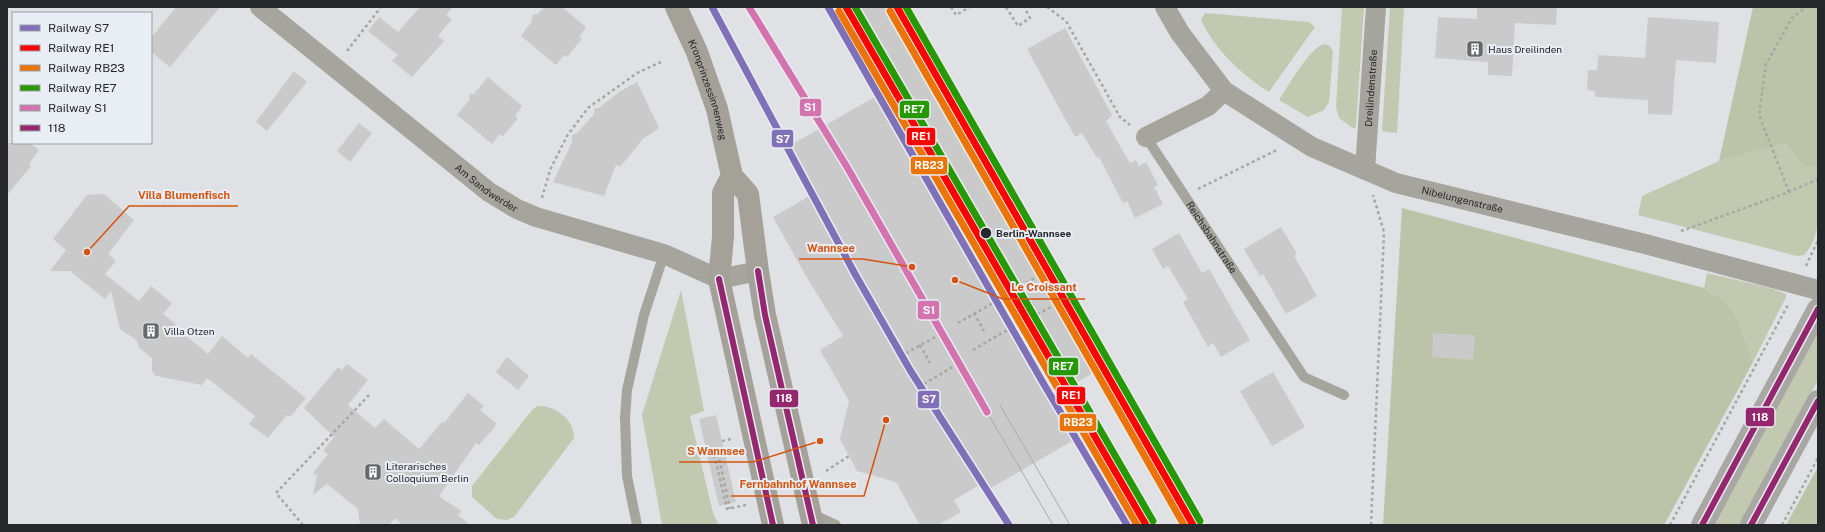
<svg xmlns="http://www.w3.org/2000/svg" width="1825" height="532" viewBox="0 0 1825 532" font-family="'Public Sans',sans-serif">
	<style>
		.green { fill: #c2c9b0 }
		.forest { fill: #bcc3a8 }
		.building { fill: #cacaca }
		.lines { fill: none; stroke-linecap: round; stroke-linejoin: round }
		.path { stroke: #a8a6a3; stroke-width: 2.5; stroke-dasharray: 3 3; stroke-linecap: butt }
		.lane { stroke: #a5a49d; stroke-width: 10 }
		.street { stroke: #a5a49d; stroke-width: 20 }
		.secondary { stroke: #a4a199; stroke-width: 22 }
		.primary { stroke: #a8a7a3; stroke-width: 22 }
		.tram { stroke: #a9a9a6; stroke-width: 1 }
		.bus-1-casing { stroke: #e9edf4; stroke-width: 9 }
		.bus-1 { stroke: #95276e; stroke-width: 6 }
		.rail-1-casing { stroke: #e9edf4; stroke-width: 10 }
		.rail-2-casing { stroke: #e9edf4; stroke-width: 10 }
		.rail-3-casing { stroke: #e9edf4; stroke-width: 10 }
		.rail-4-casing { stroke: #e9edf4; stroke-width: 10 }
		.rail-5-casing { stroke: #e9edf4; stroke-width: 10 }
		.rail-1 { stroke: #8070b7; stroke-width: 7 }
		.rail-2 { stroke: #f00; stroke-width: 7 }
		.rail-3 { stroke: #eb7405; stroke-width: 7 }
		.rail-4 { stroke: #269900; stroke-width: 7 }
		.rail-5 { stroke: #d474ae; stroke-width: 7 }
		.stop-dot { fill: #26272a; stroke: #e9edf4; stroke-width: 1.5 }
		.labels { text-anchor: middle; stroke-width: 4; stroke-linejoin: round; paint-order: stroke }
		.poi-label { font-size: 10px; fill: #26272a; stroke: #e9edf4; text-anchor: start }
		.street-label { font-size: 10px; fill: #26272a; stroke: #e9edf4 }
		.stop-label { font-size: 10px; font-weight: bold; fill: #26272a; stroke: #e9edf4; text-anchor: start }
		.leader { fill: none; stroke: #d5540f; stroke-width: 1.5 }
		.callout-dot { fill: #d5540f; stroke: #e9edf4; stroke-width: 1.5 }
		.callout-label { font-size: 11px; text-anchor: middle; font-weight: bold; fill: #d5540f; stroke: #e9edf4; stroke-width: 4; stroke-linejoin: round; paint-order: stroke }
		.line-badge { stroke: #e9edf4; stroke-width: 1.5 }
		.badge-label { font-size: 11px; text-anchor: middle; font-weight: bold; fill: #fff }
	</style>
	<rect width="100%" height="100%" fill="#dfe1e4"/>
	<path class="green" d="M1342,7H1364L1356,125L1354,129L1339,118L1336,107Z
		M1390,7H1404L1397,133L1382,131Z
		M1205,13L1309,22L1315,27L1269,92C1240,73 1216,51 1201,20Z
		M1325,44L1330,46L1333,52L1329,102L1324,110L1308,117L1279,100C1288,87 1310,46 1325,44Z
		M1786,144L1805,168L1818,165C1818,193 1825,234 1804,255L1797,256L1638,215L1642,196L1719,161Z
		M1707,273L1770,288L1786,294V297L1753,362C1747,345 1737,309 1722,299C1714,293 1711,298 1704,288Z
		M681,290L704,411L690,416L713,513L719,525H662L642,415Z
		M1818,330V380L1741,525H1713Z
		M538,406C556,406 574,419 574,438L514,517L507,520L497,519L472,497V486L533,409Z"/>
	<path class="forest" d="M1753,7H1818V165L1805,168L1786,144L1719,161Z
		M1402,208L1704,288C1711,298 1714,293 1722,299C1737,309 1747,345 1753,362L1664,525H1383Z
		M1818,467V525H1786Z"/>
	<path class="building" d="M176,7H220L170,67L151,52V38Z
		M420,7H453L446,15L452,19L438,36L444,41L412,77L392,61L398,55L368,31L379,17L398,32Z
		M544,7H562L586,27L579,37L582,39L567,57L564,55L556,65L521,36L532,21V15L538,14Z
		M852,7H890L1098,370L1048,399L1072,441L991,488L986,481L954,500L961,512L938,525H920L896,482L857,471L840,439L849,401L820,350L843,336L806,276L773,217L816,192L791,145L897,84Z
		M1477,7H1557L1556,25L1515,23L1512,76L1488,75V62L1435,58L1438,17L1477,19Z
		M1648,17L1719,22L1716,63L1676,60L1672,115L1648,114V100L1595,97V91L1587,90L1588,70H1597L1598,55L1645,58Z
		M1065,28L1112,115L1106,121L1116,139L1130,163L1136,160L1139,166L1146,162L1158,185L1154,187L1163,204L1135,218L1127,201L1123,203L1099,157L1097,158L1082,133L1075,137L1027,49Z
		M294,71L307,82L267,131L256,122Z
		M488,77L522,106L515,116L518,118L503,136L500,134L492,144L457,115L470,99L469,94H474Z
		M637,82L659,128L643,139L620,167L616,165L604,196L553,182L572,142V135L577,133L594,114V109L599,108L619,92Z
		M359,123L372,133L350,162L337,151Z
		M7,143H30L39,150L29,164L31,166L7,195Z
		M104,194L134,220L108,254L116,261L105,274L139,301L151,286L172,303L163,314L176,324L174,326L208,354L222,336L248,358L251,354L306,398L290,417L287,415L268,438L249,424L255,416L207,378L202,385L156,376L152,371V358L139,348L137,341L128,334L125,333L120,329L111,291L105,299L70,271H50L66,250L53,239L87,195Z
		M1281,227L1297,254L1294,256L1317,296L1286,314L1263,274L1260,276L1244,249Z
		M1179,233L1202,273L1209,269L1250,340L1221,357L1213,343L1208,347L1183,302L1188,299L1168,266L1163,269L1152,249Z
		M1433,333L1475,335L1473,360L1432,357Z
		M507,357L529,376L518,390L496,372Z
		M347,364L368,380L348,405L375,428L384,419L419,449L442,422L444,423L468,393L484,406L480,410L496,423L495,427L479,445L476,443L439,496L461,511L458,515L470,525H403L395,518L389,525H360L358,509L327,484L313,495L317,476L313,473L328,454L323,451L334,437L304,408L338,367L342,370Z
		M1273,372L1305,427L1272,446L1240,391Z
		M716,415L736,502L719,506L699,419Z"/>
	<g class="lines">
		<path class="path" d="M951,7L956,15L970,7
			M1006,7L1018,26L1030,18L1024,7
			M1047,7L1066,21L1120,117L1130,125
			M347,51L381,7
			M1198,189L1277,150
			M1789,192L1759,115L1766,64L1792,18L1806,7
			M542,198L550,170L567,136L588,108L637,73L661,62
			M1681,231L1789,192L1818,179
			M1806,266L1818,240
			M1016,289L1043,273
			M974,313L984,331
			M1032,317L1060,302
			M958,323L993,303
			M920,345L930,363
			M973,350L1009,329
			M906,353L939,335
			M924,384L956,365
			M722,441L731,439
			M717,448L730,509
			M713,449L727,509L746,505
			M826,471L849,456
			M303,525L276,493L371,393
			M1371,525L1384,232L1373,195
			M1670,525L1789,303
			M1782,525L1818,458"/>
		<g class="lane">
			<path id="s1" d="M1146,137L1304,377L1344,395"/>
			<path d="M810,513L836,525"/>
			<path d="M637,525L627,476L625,418L627,390L644,315L664,254"/>
		</g>
		<g class="street">
			<path id="s2" d="M260,7L489,192L517,209L536,217L664,254L719,279L758,271"/>
			<path id="s3" d="M1165,7L1180,33L1224,91L1312,147L1396,183L1645,244L1818,290"/>
			<path d="M1146,137L1208,106L1224,91"/>
			<path id="s4" d="M1365,170L1376,7"/>
		</g>
		<g class="secondary">
			<path id="s5" d="M676,7L697,52L717,109L732,176L748,194L758,271L765,315L813,525"/>
			<path d="M732,176L723,193V237L719,279L773,525"/>
		</g>
		<path class="primary" d="M1702,525L1818,309
			M1751,525L1818,401"/>
		<path class="tram" d="M1000,405L1070,525
			M987,412L1053,525"/>
		<defs>
			<path id="bus-1" d="M758,271L765,315L813,525
				M719,279L773,525
				M1702,525L1818,309
				M1751,525L1818,401"/>
		</defs>
		<use href="#bus-1" class="bus-1-casing"/>
		<use href="#bus-1" class="bus-1"/>
		<defs>
			<path id="rail-1" d="M712,7L855,274L910,370L1009,525
				M828,7L1042,381L1127,525"/>
			<path id="rail-2" d="M846,7L1146,525
				M897,7L1193,525"/>
			<path id="rail-3" d="M839,11L1137,525
				M890,11L1184,525"/>
			<path id="rail-4" d="M855,7L1153,521
				M906,7L1200,521"/>
			<path id="rail-5" d="M749,7L847,167L987,412"/>
		</defs>
		<use href="#rail-1" class="rail-1-casing"/>
		<use href="#rail-2" class="rail-2-casing"/>
		<use href="#rail-3" class="rail-3-casing"/>
		<use href="#rail-4" class="rail-4-casing"/>
		<use href="#rail-5" class="rail-5-casing"/>
		<use href="#rail-1" class="rail-1"/>
		<use href="#rail-2" class="rail-2"/>
		<use href="#rail-3" class="rail-3"/>
		<use href="#rail-4" class="rail-4"/>
		<use href="#rail-5" class="rail-5"/>
	</g>
	<defs>
		<symbol id="building-square" viewBox="-11 -11 22 22"><rect x="-9" y="-9" width="18" height="18" rx="4" fill="#67686b" stroke="#e9edf4"/><path d="M-4-6H4V6H1V3H-1V6H-4ZM-2.5-4.3h1.7v1.8h-1.7ZM.8-4.3h1.7v1.8H.8ZM-2.5-1h1.7V.8h-1.7ZM.8-1h1.7V.8H.8Z" fill="#fff"/></symbol>
	</defs>
	<g fill-rule="evenodd">
		<use href="#building-square" x="1465" y="39" width="20" height="20"/>
		<use href="#building-square" x="141" y="321" width="20" height="20"/>
		<use href="#building-square" x="363" y="462" width="20" height="20"/>
	</g>
	<circle class="stop-dot" cx="986" cy="233" r="6"/>
	<g class="labels">
		<g class="poi-label">
			<text x="1488" y="53">Haus Dreilinden</text>
			<text x="164" y="335">Villa Otzen</text>
			<text x="386" y="470">Literarisches<tspan x="386" dy="12">Colloquium Berlin</tspan></text>
		</g>
		<g class="street-label">
			<text dy="4" stroke="none"><textPath href="#s4" startOffset="82">Dreilindenstraße</textPath></text>
			<text dy="4" stroke="none"><textPath href="#s5" startOffset="89">Kronprinzessinnenweg</textPath></text>
			<text dy="4" stroke="none"><textPath href="#s2" startOffset="290">Am Sandwerder</textPath></text>
			<text dy="4" stroke="none"><textPath href="#s3" startOffset="367">Nibelungenstraße</textPath></text>
			<text dy="4" stroke="none"><textPath href="#s1" startOffset="120">Reichsbahnstraße</textPath></text>
		</g>
		<g class="stop-label">
			<text x="996" y="237">Berlin-Wannsee</text>
		</g>
	</g>
	<path class="leader" d="M87 252L129 206H238M912 267L863 259H799M955 280L1003 299H1085M820 441L753 462H679M886 420L864 496H731"/>
	<g class="callout-dot">
		<circle cx="87" cy="252" r="4"/>
		<circle cx="912" cy="267" r="4"/>
		<circle cx="955" cy="280" r="4"/>
		<circle cx="820" cy="441" r="4"/>
		<circle cx="886" cy="420" r="4"/>
	</g>
	<g class="callout-label">
		<text x="184" y="199">Villa Blumenfisch</text>
		<text x="831" y="252">Wannsee</text>
		<text x="1044" y="291">Le Croissant</text>
		<text x="716" y="455">S Wannsee</text>
		<text x="798" y="488">Fernbahnhof Wannsee</text>
	</g>
	<g class="line-badge">
		<rect x="799" y="98" width="23" height="19" rx="4" fill="#d474ae"/>
		<rect x="899" y="100" width="31" height="19" rx="4" fill="#269900"/>
		<rect x="906" y="127" width="30" height="19" rx="4" fill="#f00"/>
		<rect x="771" y="129" width="23" height="19" rx="4" fill="#8070b7"/>
		<rect x="910" y="156" width="38" height="19" rx="4" fill="#eb7405"/>
		<rect x="917" y="300" width="23" height="20" rx="4" fill="#d474ae"/>
		<rect x="1048" y="357" width="31" height="19" rx="4" fill="#269900"/>
		<rect x="1056" y="386" width="30" height="19" rx="4" fill="#f00"/>
		<rect x="769" y="389" width="30" height="19" rx="4" fill="#95276e"/>
		<rect x="917" y="390" width="23" height="19" rx="4" fill="#8070b7"/>
		<rect x="1745" y="407" width="30" height="20" rx="4" fill="#95276e"/>
		<rect x="1059" y="413" width="38" height="19" rx="4" fill="#eb7405"/>
	</g>
	<g class="badge-label">
		<text x="810" y="111">S1</text>
		<text x="914" y="113">RE7</text>
		<text x="921" y="140">RE1</text>
		<text x="783" y="143">S7</text>
		<text x="929" y="169">RB23</text>
		<text x="929" y="314">S1</text>
		<text x="1063" y="370">RE7</text>
		<text x="1071" y="399">RE1</text>
		<text x="784" y="402">118</text>
		<text x="929" y="403">S7</text>
		<text x="1760" y="421">118</text>
		<text x="1078" y="426">RB23</text>
	</g>
	<rect width="1825" height="532" fill="none" stroke="#26272a" stroke-width="16"/>
	<rect x="12" y="12" width="140" height="132" fill="#e9edf4" stroke="#9b9ea3"/>
	<rect x="20" y="25" width="20" height="6" fill="#8070b7" stroke="#9b9ea3"/>
	<text x="48" y="32" font-size="12" fill="#26272a">Railway S7</text>
	<rect x="20" y="45" width="20" height="6" fill="#ff0000" stroke="#9b9ea3"/>
	<text x="48" y="52" font-size="12" fill="#26272a">Railway RE1</text>
	<rect x="20" y="65" width="20" height="6" fill="#eb7405" stroke="#9b9ea3"/>
	<text x="48" y="72" font-size="12" fill="#26272a">Railway RB23</text>
	<rect x="20" y="85" width="20" height="6" fill="#269900" stroke="#9b9ea3"/>
	<text x="48" y="92" font-size="12" fill="#26272a">Railway RE7</text>
	<rect x="20" y="105" width="20" height="6" fill="#d474ae" stroke="#9b9ea3"/>
	<text x="48" y="112" font-size="12" fill="#26272a">Railway S1</text>
	<rect x="20" y="125" width="20" height="6" fill="#95276e" stroke="#9b9ea3"/>
	<text x="48" y="132" font-size="12" fill="#26272a">118</text>
</svg>
